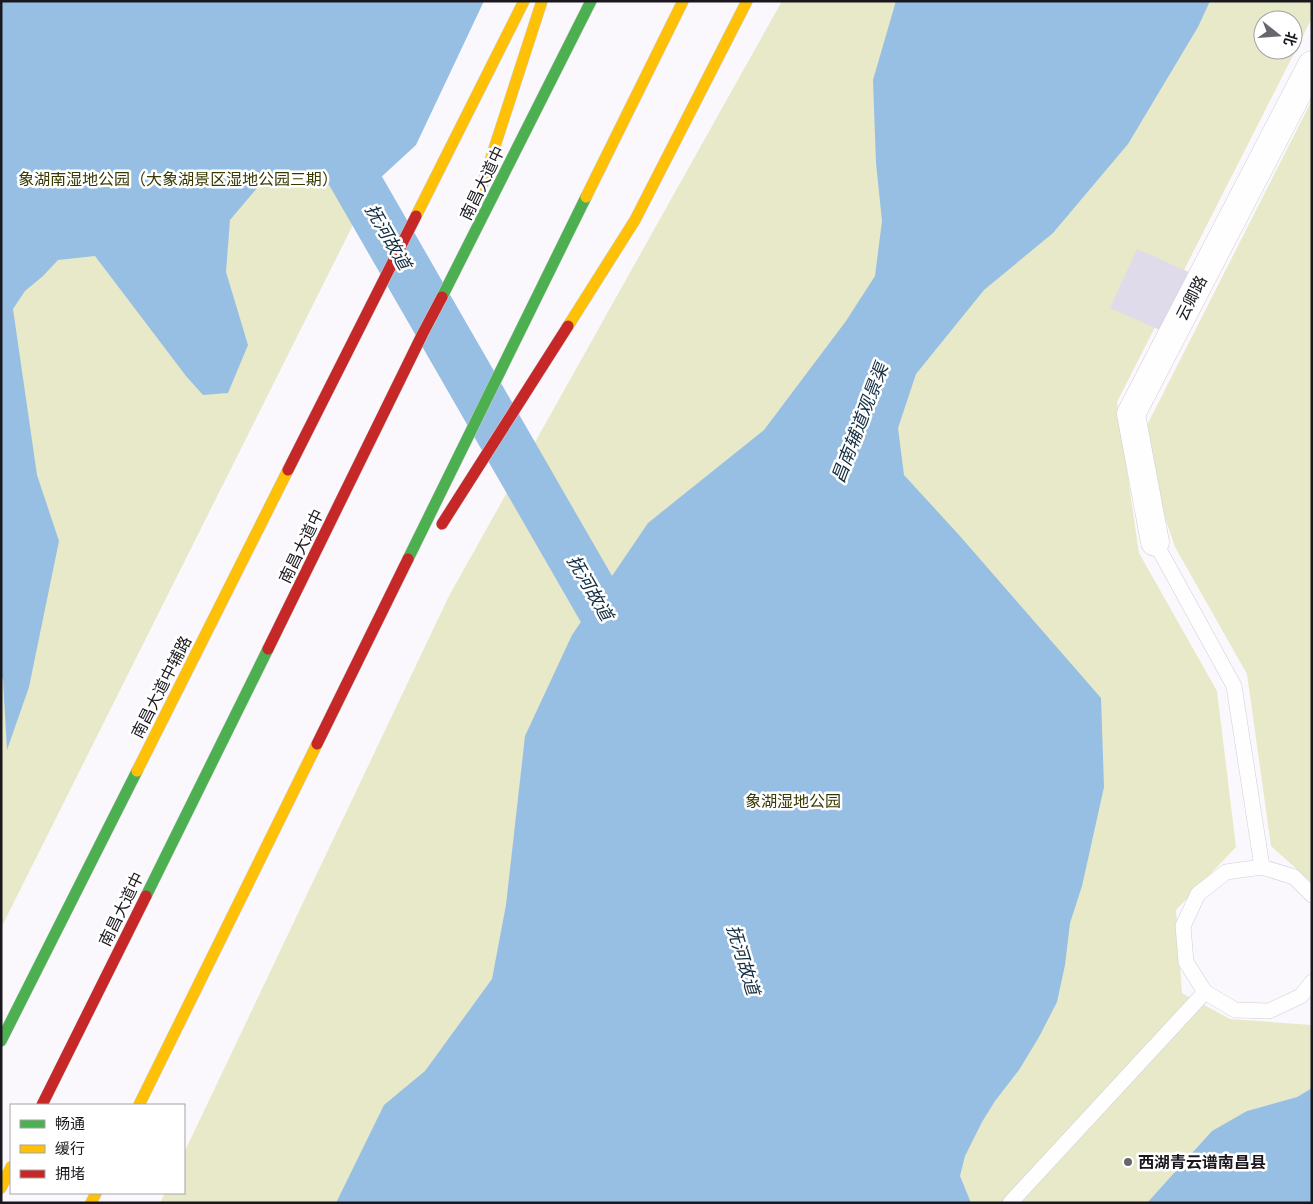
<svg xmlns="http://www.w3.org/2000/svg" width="1313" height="1204" viewBox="0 0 1313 1204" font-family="'Archivo Narrow','Noto Sans SC',sans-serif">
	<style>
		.green { fill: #e7e9c8; fill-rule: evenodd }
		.water { fill: #96bfe3 }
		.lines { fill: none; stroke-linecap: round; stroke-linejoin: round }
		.river { stroke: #96bfe3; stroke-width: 50 }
		.building { fill: #e0dbea }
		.lane-casing { stroke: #d0ced4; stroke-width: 16 }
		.street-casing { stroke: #d0ced4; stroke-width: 29 }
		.fast-casing { stroke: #d0ced4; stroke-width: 12 }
		.slow-casing { stroke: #d0ced4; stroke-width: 12 }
		.jam-casing { stroke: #d0ced4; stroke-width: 12 }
		.lane { stroke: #fefeff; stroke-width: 15 }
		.street { stroke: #fefeff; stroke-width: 28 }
		.fast { stroke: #4caf50; stroke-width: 11 }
		.slow { stroke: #ffc107; stroke-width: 11 }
		.jam { stroke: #c62828; stroke-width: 11 }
		.poi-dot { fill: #68666c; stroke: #fff; stroke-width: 2 }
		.labels { text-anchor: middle; stroke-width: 5; stroke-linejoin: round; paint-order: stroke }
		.park-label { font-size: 16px; fill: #383a00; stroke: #fff }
		.street-label { font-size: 16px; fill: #1a181e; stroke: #fff }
		.poi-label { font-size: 16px; font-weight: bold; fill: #1a181e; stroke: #fff; text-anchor: start }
		.water-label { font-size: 18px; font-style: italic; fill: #122d42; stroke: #fff }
	</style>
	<rect width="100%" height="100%" fill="#faf8fd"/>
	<path class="green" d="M1,1H465L1,928Z
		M782,1H1312V18L1117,402L1139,553L1217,691L1236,847L1176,910L1182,993L1230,1019L1311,1025L1312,1024V1088L1297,1097L1247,1111L1174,1174L1147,1203H160L165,1193H184V1153L449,596ZM1263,20H1293V50H1263Z
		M1312,100V883L1271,846L1247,674L1175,547L1139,441Z"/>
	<path class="water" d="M1,1H484L416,145L378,180L354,186L263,181L230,220L226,272L248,345L228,393L203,395L186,376L95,256L58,260L43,276L25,291L13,309L37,475L59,541L29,687L7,750L3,679L1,677Z
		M896,1H1210L1198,27L1128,144L1053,233L984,290L916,374L898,428L904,475L959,535L1101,698L1104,787L1082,886L1070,923L1065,965L1057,1002L1039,1037L1019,1070L995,1101L982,1122L965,1156L960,1176L971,1203H336L384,1105L425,1071L492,979L506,905L525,736L572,635L648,523L764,430L846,321L875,276L882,221L876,163L873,80Z
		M1312,1088V1203H1147L1212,1131L1247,1111L1297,1097Z"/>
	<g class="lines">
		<path class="river" d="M324,126L631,659"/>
	</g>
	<path class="building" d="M1137,249L1189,272L1162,331L1110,308Z"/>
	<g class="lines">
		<defs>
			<path id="lane" d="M1155,542L1234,686L1262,867
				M1312,895L1294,877L1262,867L1226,872L1198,894L1183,926L1186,962L1205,992L1235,1010L1269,1011L1301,996L1312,982
				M1010,1203L1205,992"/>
			<path id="street" d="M1155,542L1131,414L1312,65"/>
			<path id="fast" d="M442,297L591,1
				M408,559L586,197
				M146,896L268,649
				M1,1041L137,771"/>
			<path id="slow" d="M480,192L542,1
				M586,197L683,1
				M416,216L524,1
				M568,326L635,220L747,1
				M137,771L288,470
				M139,1105L317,744
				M1,1188L11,1167
				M91,1203L96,1193"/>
			<path id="jam" d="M288,470L416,216
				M442,524L568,326
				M268,649L423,333L442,297
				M317,744L408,559
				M42,1105L146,896"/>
		</defs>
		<use href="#lane" class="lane-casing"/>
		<use href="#street" class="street-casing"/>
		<use href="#fast" class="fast-casing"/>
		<use href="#slow" class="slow-casing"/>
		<use href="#jam" class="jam-casing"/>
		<use href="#lane" class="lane"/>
		<use href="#street" class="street"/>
		<use href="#fast" class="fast"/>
		<use href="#slow" class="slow"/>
		<use href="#jam" class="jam"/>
	</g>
	<circle class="poi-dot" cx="1128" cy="1162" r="5"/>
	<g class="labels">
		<g class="park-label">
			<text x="178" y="185">象湖南湿地公园（大象湖景区湿地公园三期）</text>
			<text x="793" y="807">象湖湿地公园</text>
		</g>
		<g class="street-label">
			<text transform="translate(482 183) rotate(-64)" y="6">南昌大道中</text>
			<text transform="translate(1191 298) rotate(-63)" y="6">云卿路</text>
			<text transform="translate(301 546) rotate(-64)" y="6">南昌大道中</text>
			<text transform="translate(161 687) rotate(-63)" y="6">南昌大道中辅路</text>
			<text transform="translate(121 909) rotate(-64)" y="6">南昌大道中</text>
		</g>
		<g class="poi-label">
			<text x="1138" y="1168">西湖青云谱南昌县</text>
		</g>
		<g class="water-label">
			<text transform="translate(388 237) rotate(60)" y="6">抚河故道</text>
			<text transform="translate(860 423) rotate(-69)" y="6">昌南辅道观景渠</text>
			<text transform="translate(590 588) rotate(60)" y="6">抚河故道</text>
			<text transform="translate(743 960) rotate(73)" y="6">抚河故道</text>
		</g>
	</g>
	<rect width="1313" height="1204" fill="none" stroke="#1a181e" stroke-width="5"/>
	<rect x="10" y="1104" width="175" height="90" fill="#ffffff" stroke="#a3a3a5"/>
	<rect x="20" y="1120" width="25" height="8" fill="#4caf50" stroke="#a3a3a5"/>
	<text x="55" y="1129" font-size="15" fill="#1a181e">畅通</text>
	<rect x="20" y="1145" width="25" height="8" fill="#ffc107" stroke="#a3a3a5"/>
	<text x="55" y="1154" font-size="15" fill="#1a181e">缓行</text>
	<rect x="20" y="1170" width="25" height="8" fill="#c62828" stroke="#a3a3a5"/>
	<text x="55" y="1179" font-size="15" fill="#1a181e">拥堵</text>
	<g transform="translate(1278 35) rotate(107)"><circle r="24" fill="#ffffff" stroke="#a3a3a5"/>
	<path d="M0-4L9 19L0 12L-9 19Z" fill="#68666c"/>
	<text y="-8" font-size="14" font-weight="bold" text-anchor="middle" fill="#1a181e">北</text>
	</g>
</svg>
